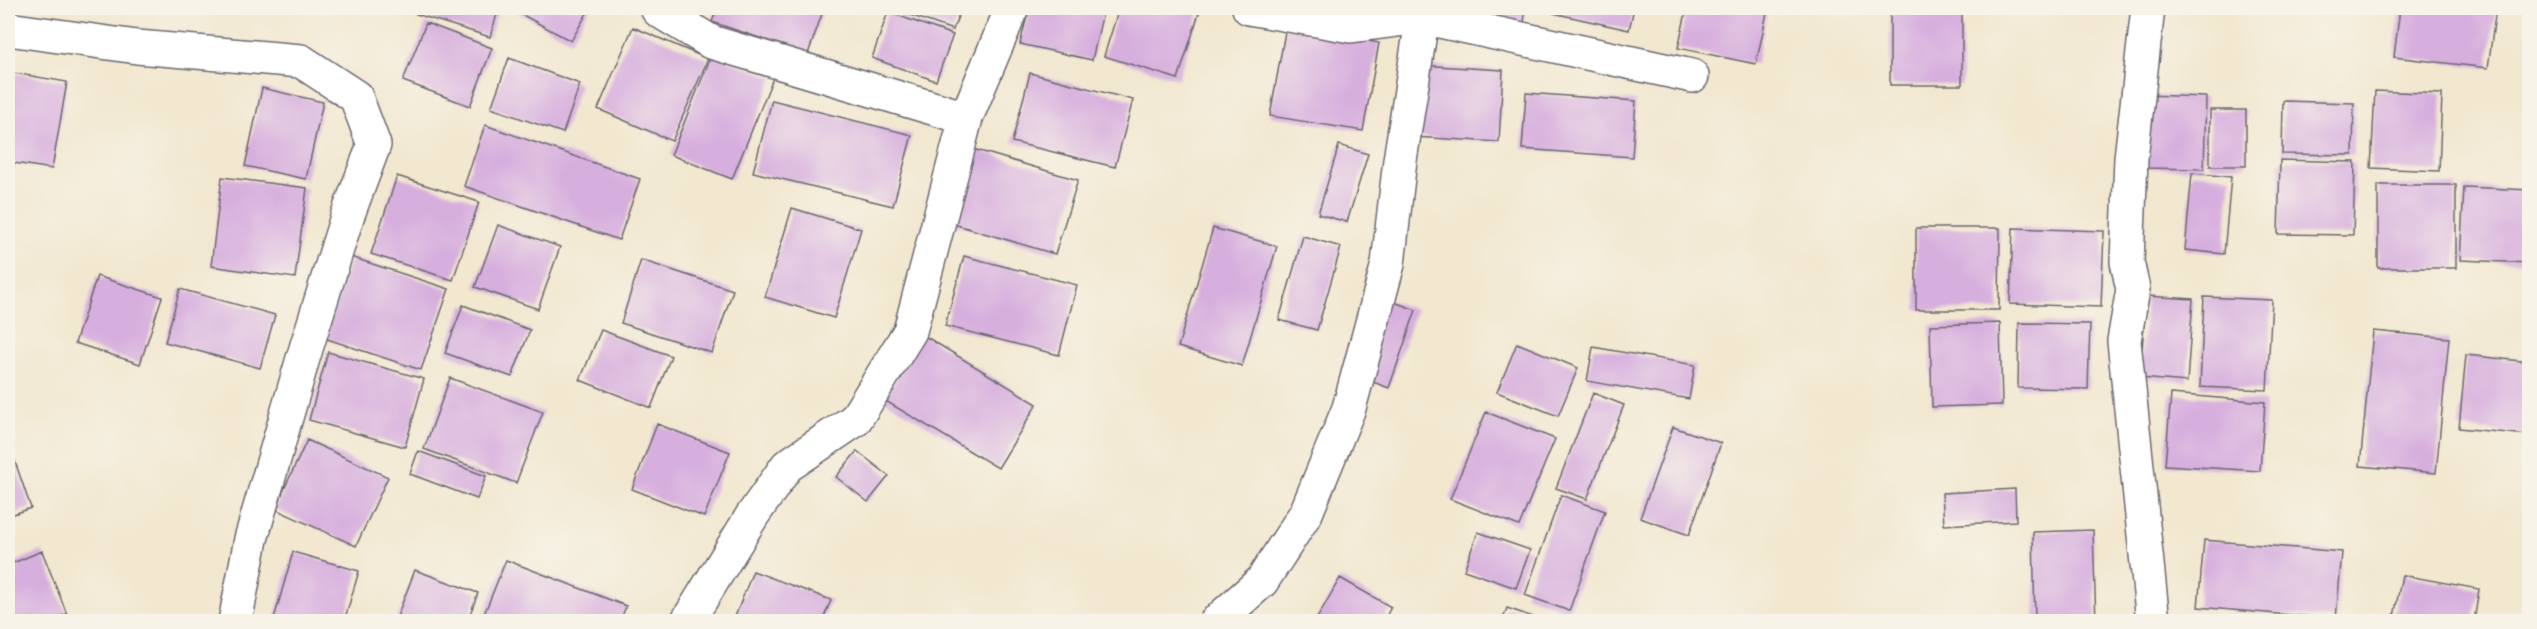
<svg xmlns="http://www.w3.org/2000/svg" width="2537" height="629" viewBox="0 0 2537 629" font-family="'Libre Caslon Text',serif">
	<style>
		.building { fill: #d7afde }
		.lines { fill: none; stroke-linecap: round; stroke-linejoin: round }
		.minor-casing { stroke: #6b676f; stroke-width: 36 }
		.minor { stroke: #fff; stroke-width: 33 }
	</style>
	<rect width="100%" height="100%" fill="#f7f3e8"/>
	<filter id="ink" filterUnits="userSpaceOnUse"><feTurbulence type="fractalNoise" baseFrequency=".0167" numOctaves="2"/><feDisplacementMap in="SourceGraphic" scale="12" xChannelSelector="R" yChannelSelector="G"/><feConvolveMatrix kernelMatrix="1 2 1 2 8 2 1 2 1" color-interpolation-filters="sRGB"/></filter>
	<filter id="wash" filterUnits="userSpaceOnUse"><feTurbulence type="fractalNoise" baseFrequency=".008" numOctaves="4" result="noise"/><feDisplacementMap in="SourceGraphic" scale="24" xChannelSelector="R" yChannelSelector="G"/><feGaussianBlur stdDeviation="1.35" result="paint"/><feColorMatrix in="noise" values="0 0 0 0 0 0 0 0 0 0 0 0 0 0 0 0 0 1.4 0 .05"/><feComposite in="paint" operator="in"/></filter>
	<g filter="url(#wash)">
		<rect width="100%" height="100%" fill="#f2e7cf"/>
		<g id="blocks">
			<path class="building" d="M418,8H499L490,37L416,14Z
				M520,8H590L571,41L517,12Z
				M717,8H824L808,54L712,22Z
				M894,8H961L953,30L893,9Z
				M1029,8H1104L1092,60L1020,44Z
				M1119,8H1190L1200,10L1178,79L1104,56Z
				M1446,8H1526L1524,22L1446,13Z
				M1555,8H1634L1629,30L1553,13Z
				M1687,8H1768L1756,64L1678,48Z
				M1890,8H1962V85H1890Z
				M2400,8H2496L2488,68L2394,57Z
				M888,12L953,35L936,81L872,58Z
				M426,23L492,48L470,106L403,81Z
				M1286,26L1379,43L1363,131L1270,116Z
				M633,27L708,59L672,141L598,109Z
				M712,54L773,78L732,179L671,155Z
				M509,58L580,84L563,133L491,108Z
				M1418,65L1503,70L1499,142L1413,137Z
				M8,72L67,82L52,169L8,162Z
				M1030,73L1133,100L1115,167L1012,142Z
				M262,88L323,102L306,179L245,166Z
				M2375,91L2442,94L2439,171L2371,168Z
				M1526,93L1636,101L1632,157L1522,149Z
				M2143,95L2206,97L2204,169L2140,168Z
				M772,100L912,135L893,206L753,172Z
				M2283,101L2354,103L2353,155L2282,154Z
				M2210,110H2246V166H2210Z
				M485,125L640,179L619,240L464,186Z
				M1339,145L1368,154L1347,222L1318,214Z
				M973,149L1078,180L1055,254L950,223Z
				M2280,160L2355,162L2353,235L2278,234Z
				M2192,173L2231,177L2224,254L2185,250Z
				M397,176L479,202L453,280L371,254Z
				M222,177L307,188L295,278L211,266Z
				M2378,185H2456V268H2378Z
				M2464,187L2530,190V263L2460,260Z
				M792,208L861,229L834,318L765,297Z
				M498,225L560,247L538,309L475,287Z
				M1213,228L1277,246L1242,366L1178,347Z
				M1916,228H2000L1999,310H1916Z
				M2013,228L2104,231L2101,307L2010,304Z
				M1303,236L1341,247L1317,330L1279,320Z
				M964,256L1077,285L1059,355L945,326Z
				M351,257L449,289L421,370L324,338Z
				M641,260L733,290L712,353L621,323Z
				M97,276L162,297L140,364L75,343Z
				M180,289L275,315L260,368L165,342Z
				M1372,294L1416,310L1389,388L1344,371Z
				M2146,296L2193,299L2187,382L2140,378Z
				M2204,297L2272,300L2267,390L2200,387Z
				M463,305L530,330L512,377L445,353Z
				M2000,323L2002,405L1932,407L1930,325Z
				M2019,323L2090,324L2088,389L2018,388Z
				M601,330L671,356L651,408L580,380Z
				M2373,331L2449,338L2436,473L2360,466Z
				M923,335L1037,404L998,468L884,400Z
				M1517,343L1578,368L1558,416L1497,392Z
				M1593,347L1695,365L1689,399L1587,381Z
				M328,352L424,379L405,447L309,420Z
				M2466,355L2530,362V414L2527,435L2459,428Z
				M450,378L543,412L516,483L424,449Z
				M1593,393L1624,405L1587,499L1556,488Z
				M2171,394L2265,402L2260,471L2165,465Z
				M1486,412L1555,439L1519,526L1450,499Z
				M657,424L730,452L704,517L632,489Z
				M1673,427L1721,443L1689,535L1640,518Z
				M307,440L388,477L356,546L275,509Z
				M8,441L31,508L8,516Z
				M418,451L486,476L477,499L410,474Z
				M857,451L889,476L868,502L836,477Z
				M2015,489L2016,521L1944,525L1942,493Z
				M1561,495L1605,511L1569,611L1525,595Z
				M2093,530L2096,622H2035L2033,532Z
				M1478,532L1530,550L1516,588L1464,570Z
				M2204,540L2342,552L2336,619L2198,607Z
				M42,551L67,614L48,622H8V565Z
				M293,552L359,571L344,622H273Z
				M506,560L626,606L620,622H481Z
				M415,570L478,593L467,622H395Z
				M753,571L831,600L822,622H733Z
				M2402,575L2479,589L2474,622H2393Z
				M1340,578L1391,607L1383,622H1315Z
				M1507,608L1545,621V622H1502Z"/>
		</g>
	</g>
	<g filter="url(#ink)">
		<use href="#blocks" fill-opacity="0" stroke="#6b676f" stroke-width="1.5"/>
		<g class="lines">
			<defs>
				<path id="minor" d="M657,8L658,10L711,42L966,118
					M1249,8L1351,26L1421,17L1692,76
					M2148,8L2131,158L2127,262L2133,289L2124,341L2153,622
					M8,29L137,47L301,61L356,97L374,145L347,217L304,355L251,539L235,622
					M687,622L752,516L787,466L855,420L910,331L966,118L1012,8
					M1216,622L1262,581L1306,513L1349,408L1388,264L1400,160L1424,8"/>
			</defs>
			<use href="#minor" class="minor-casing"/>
			<use href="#minor" class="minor"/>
		</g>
	</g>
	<rect width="2537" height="629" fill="none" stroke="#f7f3e8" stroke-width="30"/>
</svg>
